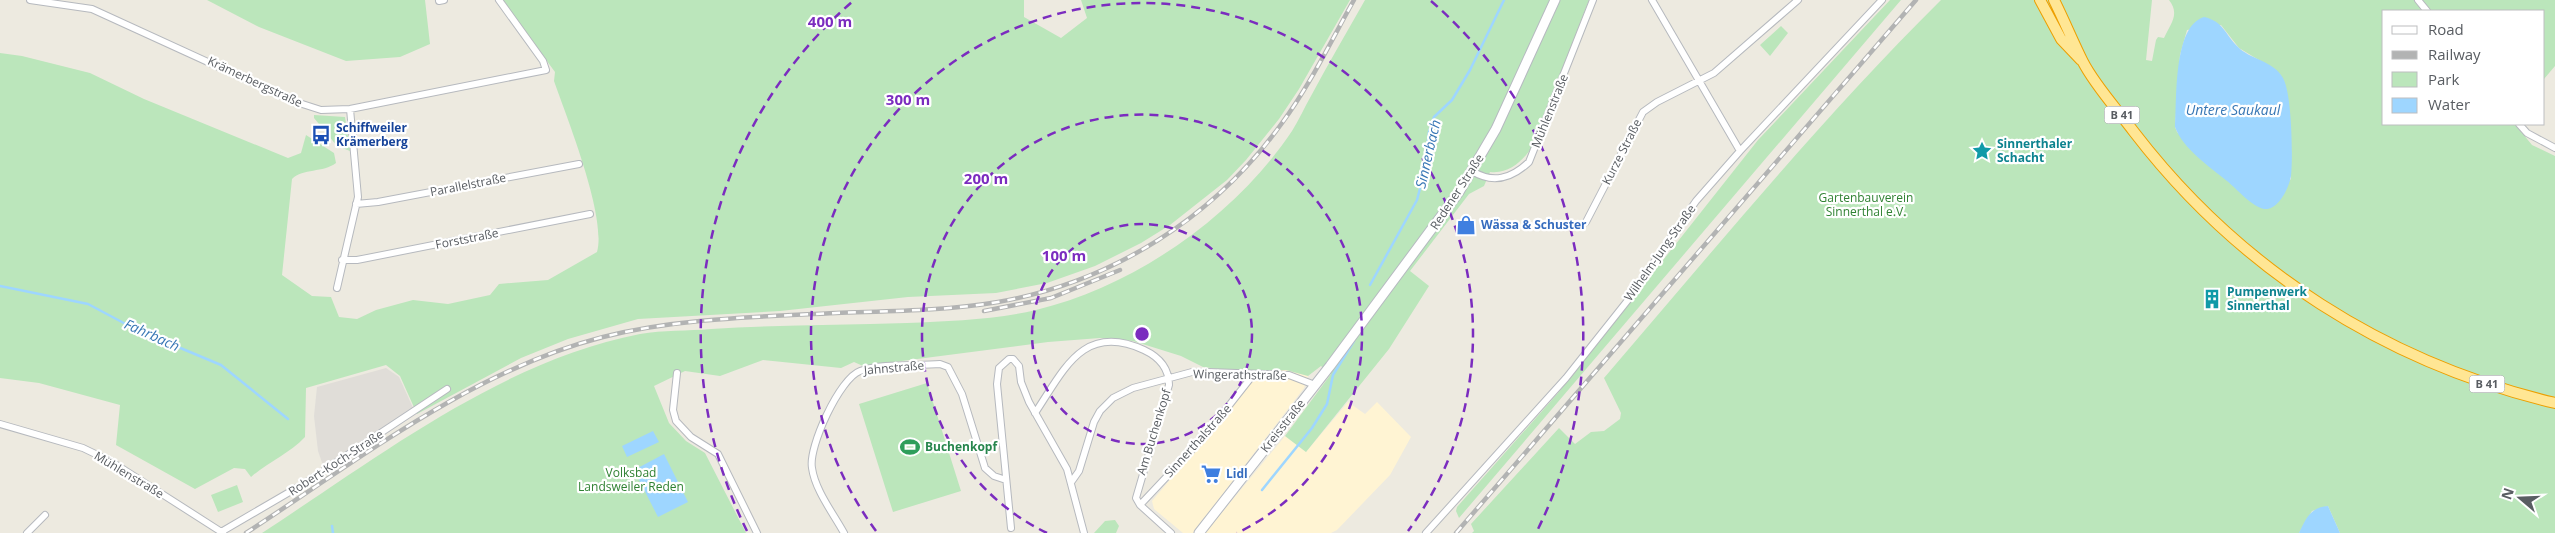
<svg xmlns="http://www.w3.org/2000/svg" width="2555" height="533" viewBox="0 0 2555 533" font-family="'Open Sans',sans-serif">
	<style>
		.commercial { fill: #fff4d3 }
		.industrial { fill: #e0ddd8 }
		.green { fill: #bbe6bb; fill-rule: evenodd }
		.water { fill: #9ed6ff }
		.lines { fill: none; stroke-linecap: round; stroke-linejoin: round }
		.stream { stroke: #9ed6ff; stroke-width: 2.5 }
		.minor-casing { stroke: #b6b9be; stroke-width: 8 }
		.secondary-casing { stroke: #b6bac0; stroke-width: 11 }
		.trunk-casing { stroke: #ed9f00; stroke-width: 12 }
		.minor { stroke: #fff; stroke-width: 6 }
		.secondary { stroke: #fff; stroke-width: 9 }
		.trunk { stroke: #ffe694; stroke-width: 10 }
		.rail-casing { stroke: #b2b3b3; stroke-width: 4.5 }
		.rail { stroke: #fff; stroke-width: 2.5; stroke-dasharray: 8; stroke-linecap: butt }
		.ring { fill: none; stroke: #7b2cbf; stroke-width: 2.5; stroke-dasharray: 9 6 }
		.labels { text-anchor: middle; stroke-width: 4.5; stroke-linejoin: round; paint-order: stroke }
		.shield { fill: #fff; stroke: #8b8e91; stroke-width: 1 }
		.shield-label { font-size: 11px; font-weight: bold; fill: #595d62 }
		.street-label { font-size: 12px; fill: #595d62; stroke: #fff }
		.transit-label { font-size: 12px; font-weight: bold; fill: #164399; stroke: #fff; text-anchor: start }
		.culture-label { font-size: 12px; font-weight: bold; fill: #0d838f; stroke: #fff; text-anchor: start }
		.park-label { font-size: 12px; fill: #308233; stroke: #fff }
		.shop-label { font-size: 12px; font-weight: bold; fill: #366cbe; stroke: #fff; text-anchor: start }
		.leisure-label { font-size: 12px; font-weight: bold; fill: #27864d; stroke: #fff; text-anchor: start }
		.water-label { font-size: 14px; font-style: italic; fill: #3877b5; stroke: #fff }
		.centre { fill: #7b2cbf; stroke: #fff; stroke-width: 2.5 }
		.ring-label { font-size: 15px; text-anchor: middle; font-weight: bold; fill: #7b2cbf; stroke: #fff; stroke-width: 4.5; stroke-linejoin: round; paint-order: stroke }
	</style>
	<rect width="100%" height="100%" fill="#edeae0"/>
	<path class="commercial" d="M1286,370L1308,376L1304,388L1193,533H1183L1154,509L1152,501L1247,389L1258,371Z
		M1348,402L1365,414L1377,402L1411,437L1390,475L1337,530L1331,533H1205L1285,436L1306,452Z"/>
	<path class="industrial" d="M386,368L399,377L414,410L324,468L318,451L314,416L317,387Z"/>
	<path class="green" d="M207,0H425L430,44L400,57L346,61L259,27Z
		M502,0H1024V17L1061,38L1087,18L1081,0H1350L1299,89L1279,119L1246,160L1227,180L1170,225L1141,243L1095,266L1047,283L996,293L908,297L780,311L638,319L568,339L521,358L417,414L400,376L386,365L306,388L305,437C289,454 268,462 251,477L245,469L234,468L195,489L116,445L120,405L39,383L0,378V53L22,56L90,73L144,99L288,158L301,153L306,135L334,153L336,163C323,173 303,168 292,179L282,275L312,296L331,297L339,317L357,319L376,310L413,300L448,304L490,295L499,284L548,280L597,252C607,217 567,118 554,81L555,72Z
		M1365,0H1589L1532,147C1522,162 1509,174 1490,172L1484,186L1469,194L1410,271L1429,286L1389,349L1306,452L1285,436L1331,374L1321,366L1308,376L1286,370L1241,372L1203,367L1181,356L1133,341L1100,338L1048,342L863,366L854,362L841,368L763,360L720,376L685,371L654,386L669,423L686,441L705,453L746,533H262C377,458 501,361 640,334C663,330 688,331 711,329C777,325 841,325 907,323C950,321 994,320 1036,310C1136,286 1236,215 1292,131C1299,120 1304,108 1311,96C1328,64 1347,32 1365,0Z
		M1890,0H1901L1459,518L1456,511L1457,507L1558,393L1758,140Z
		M1941,0H2152L2146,60L2152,61L2156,40L2158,37L2164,38C2171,23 2180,14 2169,0H2555V66L2544,79V11H2384V124H2515L2532,145L2555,156V533H2340L2328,506L2312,511L2299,533H1472L1474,531L1471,524L1559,428L1575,444L1591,432L1604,431L1620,419L1621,413L1604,378C1714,250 1821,119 1941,0ZM2221,25L2239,48L2277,71L2290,136L2291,179L2262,208L2200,158L2177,132L2175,127L2180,55L2187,30Z
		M1781,26L1788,33L1770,56L1760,45Z
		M314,115L345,117L350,151L337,146L314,118Z
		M927,383L961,491L893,512L859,404Z
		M237,485L243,502L218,512L211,495Z
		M1115,520L1119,526L1116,533H1094L1105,521Z"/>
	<path class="water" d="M2204,17C2223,21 2225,34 2237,46C2250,60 2273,60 2283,78C2292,94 2293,157 2291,176C2289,188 2278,211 2264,209C2251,206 2237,189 2227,181C2210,167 2183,149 2175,127C2177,99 2173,26 2204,17Z
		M653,431L659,442L627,457L622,446Z
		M664,454L688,502L658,517L634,470Z
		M2328,506L2340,533H2299C2306,518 2311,507 2328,506Z"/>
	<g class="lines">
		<path class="stream" d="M1370,285L1417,200L1424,173L1429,132L1434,117L1452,100L1470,70L1504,0
			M0,286L88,304L135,329L221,365L288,419
			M1262,490L1312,428L1327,404L1333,375L1354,341
			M332,526L333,533"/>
		<defs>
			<path id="minor" d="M30,0L92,9L293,101L321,110L350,109L546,70L543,61L499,0
				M1652,0L1740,151
				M2418,0L2427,11
				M439,1L444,0
				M2519,124L2527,133L2555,148
				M1472,171C1493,184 1511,179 1529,162L1593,0
				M356,204L378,202L579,164
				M1586,222L1643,112L1657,102L1714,73L1798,0
				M342,260H357L590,214
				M337,288L358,197L350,109
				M677,373L673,410L676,421L691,437L718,454L757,533
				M1035,413C1064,370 1083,322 1144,350C1159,357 1169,368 1169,385L1136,498L1140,505L1171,533
				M0,424L83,448L112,462L223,533
				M1072,481L1079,471L1094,422L1100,411L1113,398L1133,388L1192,372H1208L1289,375L1315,385
				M1140,505L1205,436L1253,375
				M1011,528L997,384L999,368L1009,359H1013L1019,366L1021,382L1029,402L1067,469L1084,533
				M221,532L305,483L447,389
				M27,533L45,515
				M844,533C833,513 815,490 812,468C808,447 840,378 860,371C882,363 916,366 940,364L948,367L962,394L985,468L994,476L1006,480
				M1426,533L1566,378L1628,300L1696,201L1740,151L1882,0"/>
			<path id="secondary" d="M1199,533L1330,366L1459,192L1496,129L1555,0"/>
			<path id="trunk" d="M2040,0L2061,39L2081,60
				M2054,0C2064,20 2073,42 2083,62C2096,87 2117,109 2134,132C2240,270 2386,363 2555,403"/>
		</defs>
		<use href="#minor" class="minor-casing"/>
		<use href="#secondary" class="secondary-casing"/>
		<use href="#trunk" class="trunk-casing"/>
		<use href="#minor" class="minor"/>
		<use href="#secondary" class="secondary"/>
		<use href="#trunk" class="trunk"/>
		<defs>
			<path id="rail" d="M984,311L1051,298L1120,270
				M246,533C357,461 473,370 603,337C679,318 758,317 836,313C889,311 944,311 998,302C1112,282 1214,218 1282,123C1310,85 1331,41 1354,0
				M1456,533L1916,0"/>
		</defs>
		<use href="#rail" class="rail-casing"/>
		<use href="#rail" class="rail"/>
	</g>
	<g class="ring">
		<circle cx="1142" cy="334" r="110"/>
		<path d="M1047 533A220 220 0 1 1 1237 533"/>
		<path d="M876 531A331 331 0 1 1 1408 531"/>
		<path d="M747 531A441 441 0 0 1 853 1M1431 1A441 441 0 0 1 1537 531"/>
	</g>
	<defs>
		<symbol id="bus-bare" viewBox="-9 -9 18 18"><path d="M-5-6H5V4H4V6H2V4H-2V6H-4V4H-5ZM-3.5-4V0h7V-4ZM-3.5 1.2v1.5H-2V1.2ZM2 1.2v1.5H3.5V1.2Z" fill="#1a4fb4" stroke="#fff" stroke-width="2.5" paint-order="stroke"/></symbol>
		<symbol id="sight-bare" viewBox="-9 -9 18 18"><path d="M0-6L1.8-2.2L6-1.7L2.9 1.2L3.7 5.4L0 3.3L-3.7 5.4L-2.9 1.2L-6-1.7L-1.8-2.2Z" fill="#0f9aa8" stroke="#fff" stroke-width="2.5" paint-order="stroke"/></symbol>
		<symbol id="shop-bare" viewBox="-9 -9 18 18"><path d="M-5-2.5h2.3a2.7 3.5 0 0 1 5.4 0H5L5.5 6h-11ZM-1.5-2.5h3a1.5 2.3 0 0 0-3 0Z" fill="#3f7fe0" stroke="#fff" stroke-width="2.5" paint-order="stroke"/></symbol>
		<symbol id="building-bare" viewBox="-9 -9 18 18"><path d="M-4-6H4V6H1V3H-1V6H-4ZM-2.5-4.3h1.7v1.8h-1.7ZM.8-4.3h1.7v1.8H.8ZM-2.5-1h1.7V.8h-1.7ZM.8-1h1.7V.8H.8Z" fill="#0f9aa8" stroke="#fff" stroke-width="2.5" paint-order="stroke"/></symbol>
		<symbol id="stadium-bare" viewBox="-9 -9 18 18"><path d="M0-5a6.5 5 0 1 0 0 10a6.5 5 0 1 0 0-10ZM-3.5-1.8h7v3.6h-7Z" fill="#2e9e5b" stroke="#fff" stroke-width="2.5" paint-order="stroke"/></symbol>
		<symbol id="supermarket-bare" viewBox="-9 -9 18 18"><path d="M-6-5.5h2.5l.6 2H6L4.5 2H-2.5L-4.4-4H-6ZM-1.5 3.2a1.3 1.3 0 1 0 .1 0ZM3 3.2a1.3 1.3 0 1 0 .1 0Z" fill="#3f7fe0" stroke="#fff" stroke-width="2.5" paint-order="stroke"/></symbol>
	</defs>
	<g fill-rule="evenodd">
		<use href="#bus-bare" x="307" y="121" width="28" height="28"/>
		<use href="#sight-bare" x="1968" y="137" width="28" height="28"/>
		<use href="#shop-bare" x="1452" y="211" width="28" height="28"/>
		<use href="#building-bare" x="2198" y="285" width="28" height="28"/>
		<use href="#stadium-bare" x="896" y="433" width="28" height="28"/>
		<use href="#supermarket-bare" x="1197" y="460" width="28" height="28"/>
	</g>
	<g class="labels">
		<g class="shield">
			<rect x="2104.5" y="106.5" width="35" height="17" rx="4"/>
			<rect x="2469.5" y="375.5" width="35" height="17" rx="4"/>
		</g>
		<g class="shield-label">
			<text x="2122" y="119">B 41</text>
			<text x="2487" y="388">B 41</text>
		</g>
		<g class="street-label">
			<text transform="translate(255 82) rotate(25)" y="4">Krämerbergstraße</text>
			<text transform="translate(1550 111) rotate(-68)" y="4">Mühlenstraße</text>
			<text transform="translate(1622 152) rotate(-63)" y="4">Kurze Straße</text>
			<text transform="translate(468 185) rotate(-11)" y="4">Parallelstraße</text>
			<text transform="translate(1457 192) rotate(-57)" y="4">Redener Straße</text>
			<text transform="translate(467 239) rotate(-11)" y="4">Forststraße</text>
			<text transform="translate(1660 253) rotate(-55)" y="4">Wilhelm-Jung-Straße</text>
			<text transform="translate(894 368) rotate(-5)" y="4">Jahnstraße</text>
			<text transform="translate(1240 375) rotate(1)" y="4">Wingerathstraße</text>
			<text transform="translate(1283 426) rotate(-52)" y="4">Kreisstraße</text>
			<text transform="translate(1154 432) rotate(-73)" y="4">Am Buchenkopf</text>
			<text transform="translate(1198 441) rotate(-48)" y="4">Sinnerthalstraße</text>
			<text transform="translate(336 463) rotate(-33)" y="4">Robert-Koch-Straße</text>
			<text transform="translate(129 475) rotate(31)" y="4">Mühlenstraße</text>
		</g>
		<g class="transit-label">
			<text x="336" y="132">Schiffweiler<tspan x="336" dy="14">Krämerberg</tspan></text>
		</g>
		<g class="culture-label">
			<text x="1997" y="148">Sinnerthaler<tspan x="1997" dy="14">Schacht</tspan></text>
			<text x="2227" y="296">Pumpenwerk<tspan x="2227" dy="14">Sinnerthal</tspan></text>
		</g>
		<g class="park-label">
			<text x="1866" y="202">Gartenbauverein<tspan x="1866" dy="14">Sinnerthal e.V.</tspan></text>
			<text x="631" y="477">Volksbad<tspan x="631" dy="14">Landsweiler Reden</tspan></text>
		</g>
		<g class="shop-label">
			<text x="1481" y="229">Wässa &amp; Schuster</text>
			<text x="1226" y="478">Lidl</text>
		</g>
		<g class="leisure-label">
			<text x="925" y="451">Buchenkopf</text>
		</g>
		<g class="water-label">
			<text x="2233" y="115">Untere Saukaul</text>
			<text transform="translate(1428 154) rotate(-77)" y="5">Sinnerbach</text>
			<text transform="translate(152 335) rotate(24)" y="5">Fahrbach</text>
		</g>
	</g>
	<circle cx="1142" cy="334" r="8" class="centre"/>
	<g class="ring-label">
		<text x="830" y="27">400 m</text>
		<text x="908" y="105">300 m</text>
		<text x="986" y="184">200 m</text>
		<text x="1064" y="261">100 m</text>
	</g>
	<rect x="2382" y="10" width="162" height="115" fill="#ffffff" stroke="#bdbec0"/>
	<rect x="2392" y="26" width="25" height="8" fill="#ffffff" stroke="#bdbec0"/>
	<text x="2428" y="35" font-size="15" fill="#595d62">Road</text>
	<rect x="2392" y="51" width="25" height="8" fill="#b2b3b3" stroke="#bdbec0"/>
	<text x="2428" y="60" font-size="15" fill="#595d62">Railway</text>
	<rect x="2392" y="72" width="25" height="15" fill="#bbe6bb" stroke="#bdbec0"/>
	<text x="2428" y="85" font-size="15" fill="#595d62">Park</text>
	<rect x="2392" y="98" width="25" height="15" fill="#9ed6ff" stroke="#bdbec0"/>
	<text x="2428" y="110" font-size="15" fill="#595d62">Water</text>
	<g transform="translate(2520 498) rotate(289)" stroke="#ffffff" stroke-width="4" paint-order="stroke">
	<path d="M0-4L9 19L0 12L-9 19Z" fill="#595d62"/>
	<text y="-8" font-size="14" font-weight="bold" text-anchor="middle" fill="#595d62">N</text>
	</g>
</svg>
